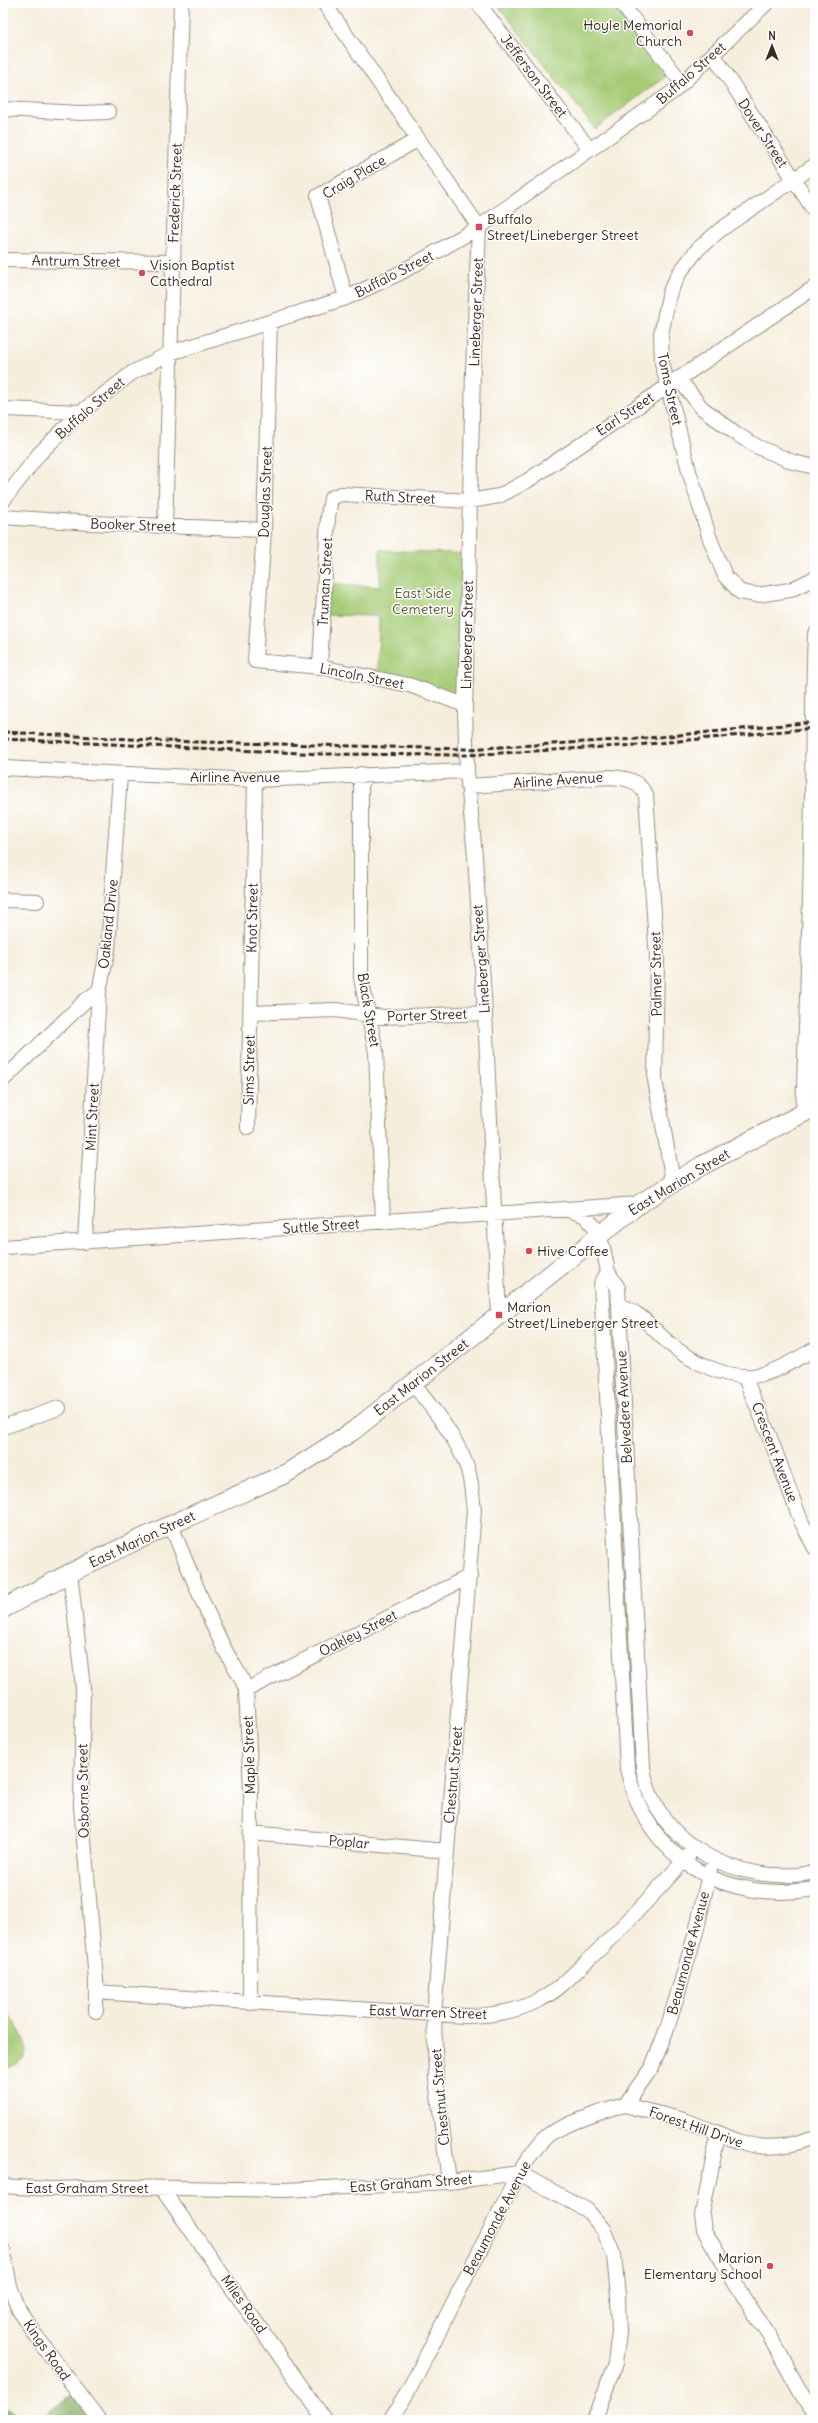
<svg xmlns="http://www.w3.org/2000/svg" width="818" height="2423" viewBox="0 0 818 2423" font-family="Delius,sans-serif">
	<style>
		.green { fill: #a5cb75; stroke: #707a4a }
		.forest { fill: #84af66; stroke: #606c42 }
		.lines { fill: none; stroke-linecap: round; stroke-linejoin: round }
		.minor-casing { stroke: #988c7e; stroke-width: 16 }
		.major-casing { stroke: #988c7e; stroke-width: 20 }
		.minor { stroke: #fff; stroke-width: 14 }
		.major { stroke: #fff; stroke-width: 18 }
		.rail { stroke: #3b2a1e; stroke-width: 3; stroke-dasharray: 6 3; stroke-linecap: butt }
		.poi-dot { fill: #d1495b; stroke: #fff; stroke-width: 1.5 }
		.labels { text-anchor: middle; stroke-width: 3; stroke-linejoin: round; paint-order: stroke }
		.poi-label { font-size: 14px; fill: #3b2a1e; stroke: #fff; text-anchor: start }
		.street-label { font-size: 14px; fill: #3b2a1e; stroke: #fff }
		.park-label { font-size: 14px; fill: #5b5a38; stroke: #fff }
	</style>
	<rect width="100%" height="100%" fill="#fff"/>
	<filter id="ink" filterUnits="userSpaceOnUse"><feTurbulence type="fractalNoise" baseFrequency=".025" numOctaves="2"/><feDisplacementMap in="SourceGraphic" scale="8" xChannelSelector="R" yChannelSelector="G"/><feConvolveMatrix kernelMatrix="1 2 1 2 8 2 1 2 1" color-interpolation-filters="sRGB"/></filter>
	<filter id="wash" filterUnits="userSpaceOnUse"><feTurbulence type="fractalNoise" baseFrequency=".012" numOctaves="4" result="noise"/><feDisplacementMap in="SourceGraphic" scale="16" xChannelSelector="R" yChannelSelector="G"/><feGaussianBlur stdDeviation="0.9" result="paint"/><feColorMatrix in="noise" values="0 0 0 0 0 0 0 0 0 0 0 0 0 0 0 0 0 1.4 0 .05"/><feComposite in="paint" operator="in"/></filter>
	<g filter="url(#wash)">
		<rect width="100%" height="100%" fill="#f6eedd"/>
		<path class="green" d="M496,3H616L670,73L595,129Z
			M380,550L469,554L465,705L378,678L379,616L323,615L325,583L380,587Z
			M3,2005C18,2030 46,2058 3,2069Z"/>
		<path class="forest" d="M76,2390L99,2420H40Z
			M3,2405L19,2417L38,2420H3Z"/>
	</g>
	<g filter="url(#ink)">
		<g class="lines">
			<defs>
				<path id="minor" d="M324,3L479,227L473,371L465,710L467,771L475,856L485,1013L499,1315
					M478,3L590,150
					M621,3L682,83
					M713,54L815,212
					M3,109L81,113L108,112
					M815,165L720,230L698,249L680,272L670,291L661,334L662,363L689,471L710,539L725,576L740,592L757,595L790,590L815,578
					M3,260L172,262
					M346,298L318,196L417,140
					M270,323L264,530L255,661L320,667L409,685L465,705
					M678,378L702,408L738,435L758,447L793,462L815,467
					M3,409L81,412
					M3,501L39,454L81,412L132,373L170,353L346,298L400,273L479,227L674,91L767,3
					M3,517L91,523L264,530
					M165,526L181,3
					M320,667L328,517L331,498L341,494L470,501L499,496L527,481L815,287
					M3,768L255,780L467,771
					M361,774V978L376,1052L383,1222
					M468,786L609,777C626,778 637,779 646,795L657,959L655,1080L673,1182
					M3,900L37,901
					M250,1013L336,1010L383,1017L485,1013
					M3,1080L86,1000L99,991L108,949L120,775
					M803,1114C806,1023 810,933 811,842C813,773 812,703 815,634
					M248,1128L255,780
					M565,1209L584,1215L594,1226L603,1247L608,1272L618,1288L643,1767C654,1846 743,1888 815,1872
					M85,1242L99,991
					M3,1247L639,1204
					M608,1272L601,1284L627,1768C646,1860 725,1904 815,1889
					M619,1305C641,1312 652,1329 669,1343C681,1354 696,1362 710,1368C755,1387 776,1370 815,1349
					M745,1378L769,1435L801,1521L815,1548
					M413,1384C433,1409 456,1436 467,1467C472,1481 472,1496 474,1510L434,2015L436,2079L449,2182
					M3,1427L59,1408
					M171,1525C187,1565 203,1605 222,1644C229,1660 241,1673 246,1690L251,1789L250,2003
					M70,1572L83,1688L81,1806L96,1980V2011
					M246,1690L470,1576
					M251,1833L446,1851
					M96,1992L465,2016C491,2016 516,2012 539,2000C557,1992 571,1976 586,1962C622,1928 656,1892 689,1855
					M625,2105C646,2111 668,2115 689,2122C741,2140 757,2159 815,2137
					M718,2135L702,2215L704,2230L739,2290L771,2339L815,2418
					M3,2186L49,2189L122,2187L284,2190L449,2182L519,2173L587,2210L603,2229L614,2255L618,2296L619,2333L615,2363L595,2420
					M162,2189L325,2420
					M3,2250L10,2286L19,2310L36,2336L99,2420
					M390,2420L409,2390L519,2173C527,2160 536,2146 547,2136C557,2127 611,2108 625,2105L652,2067L668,2026L696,1932L710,1870"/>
				<path id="major" d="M3,1609C94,1557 191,1516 287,1473L353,1431L639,1204L701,1166L815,1107"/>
			</defs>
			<use href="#minor" class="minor-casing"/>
			<use href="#major" class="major-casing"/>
			<use href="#minor" class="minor"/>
			<use href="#major" class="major"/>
			<path class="rail" d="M3,732L164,741L466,749L637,739L815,722
				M3,739L322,754L467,755L637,745L815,728"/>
		</g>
	</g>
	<g class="poi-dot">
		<circle cx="690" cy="33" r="4"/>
		<rect x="475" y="223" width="8" height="8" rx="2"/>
		<circle cx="142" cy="273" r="4"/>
		<circle cx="529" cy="1251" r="4"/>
		<rect x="495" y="1311" width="8" height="8" rx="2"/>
		<circle cx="770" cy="2266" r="4"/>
	</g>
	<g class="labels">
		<g class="poi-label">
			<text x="682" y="30" text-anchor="end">Hoyle Memorial<tspan x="682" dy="16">Church</tspan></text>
			<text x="487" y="224">Buffalo<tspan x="487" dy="16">Street/Lineberger Street</tspan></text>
			<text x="150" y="270">Vision Baptist<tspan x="150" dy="16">Cathedral</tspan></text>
			<text x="537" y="1256">Hive Coffee</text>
			<text x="507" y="1312">Marion<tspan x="507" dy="16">Street/Lineberger Street</tspan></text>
			<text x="762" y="2263" text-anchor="end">Marion<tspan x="762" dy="16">Elementary School</tspan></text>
		</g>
		<g class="street-label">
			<text transform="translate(691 73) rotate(-41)" y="5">Buffalo Street</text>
			<text transform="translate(534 76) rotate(53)" y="5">Jefferson Street</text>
			<text transform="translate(763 133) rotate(57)" y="5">Dover Street</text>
			<text transform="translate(354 177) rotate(-31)" y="5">Craig Place</text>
			<text transform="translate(175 193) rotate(-88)" y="5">Frederick Street</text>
			<text transform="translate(76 261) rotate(1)" y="5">Antrum Street</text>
			<text transform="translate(394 274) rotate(-27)" y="5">Buffalo Street</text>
			<text transform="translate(476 312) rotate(-88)" y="5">Lineberger Street</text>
			<text transform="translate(670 389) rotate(78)" y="5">Toms Street</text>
			<text transform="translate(90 408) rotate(-41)" y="5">Buffalo Street</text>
			<text transform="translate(625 414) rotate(-34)" y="5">Earl Street</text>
			<text transform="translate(265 492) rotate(-88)" y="5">Douglas Street</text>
			<text transform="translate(400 497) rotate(3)" y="5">Ruth Street</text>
			<text transform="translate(133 525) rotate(2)" y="5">Booker Street</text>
			<text transform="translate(325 582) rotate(-87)" y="5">Truman Street</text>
			<text transform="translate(467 635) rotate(-89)" y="5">Lineberger Street</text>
			<text transform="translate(362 676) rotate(11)" y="5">Lincoln Street</text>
			<text x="235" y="782">Airline Avenue</text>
			<text transform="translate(558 780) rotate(-4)" y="5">Airline Avenue</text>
			<text transform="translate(252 918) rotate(-89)" y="5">Knot Street</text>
			<text transform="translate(108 924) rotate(-84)" y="5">Oakland Drive</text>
			<text transform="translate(481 959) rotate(-94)" y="5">Lineberger Street</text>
			<text transform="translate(656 974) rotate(-91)" y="5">Palmer Street</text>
			<text transform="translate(369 1010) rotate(80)" y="5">Black Street</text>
			<text transform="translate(427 1015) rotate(-2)" y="5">Porter Street</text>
			<text transform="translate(249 1070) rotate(-89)" y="5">Sims Street</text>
			<text transform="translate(92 1117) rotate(-87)" y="5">Mint Street</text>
			<text transform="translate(679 1182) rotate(-31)" y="5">East Marion Street</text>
			<text transform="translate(321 1226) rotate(-4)" y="5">Suttle Street</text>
			<text transform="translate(421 1377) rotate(-38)" y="5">East Marion Street</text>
			<text transform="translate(624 1407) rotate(-93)" y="5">Belvedere Avenue</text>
			<text transform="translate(775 1452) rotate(69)" y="5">Crescent Avenue</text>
			<text transform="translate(142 1539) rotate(-25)" y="5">East Marion Street</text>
			<text transform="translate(358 1633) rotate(-27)" y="5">Oakley Street</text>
			<text transform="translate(249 1755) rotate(-92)" y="5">Maple Street</text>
			<text transform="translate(453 1775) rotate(-85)" y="5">Chestnut Street</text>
			<text transform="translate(83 1791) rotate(-91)" y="5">Osborne Street</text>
			<text transform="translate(349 1842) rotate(5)" y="5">Poplar</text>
			<text transform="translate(688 1953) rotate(-75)" y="5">Beaumonde Avenue</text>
			<text transform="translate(428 2012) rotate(2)" y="5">East Warren Street</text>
			<text transform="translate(440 2097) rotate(-95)" y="5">Chestnut Street</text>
			<text transform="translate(696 2127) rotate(19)" y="5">Forest Hill Drive</text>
			<text transform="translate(411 2183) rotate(-4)" y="5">East Graham Street</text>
			<text x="87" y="2193">East Graham Street</text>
			<text transform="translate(497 2218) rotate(-62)" y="5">Beaumonde Avenue</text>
			<text transform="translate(244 2304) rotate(55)" y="5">Miles Road</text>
			<text transform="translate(47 2350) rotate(55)" y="5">Kings Road</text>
		</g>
		<g class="park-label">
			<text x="423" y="598">East Side<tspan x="423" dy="16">Cemetery</tspan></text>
		</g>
	</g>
	<rect width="818" height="2423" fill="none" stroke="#fff" stroke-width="16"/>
	<g transform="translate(772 46)" stroke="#ffffff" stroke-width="3" paint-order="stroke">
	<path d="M0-3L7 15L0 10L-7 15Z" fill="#3b2a1e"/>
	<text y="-6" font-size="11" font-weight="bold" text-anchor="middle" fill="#3b2a1e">N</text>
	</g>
</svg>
